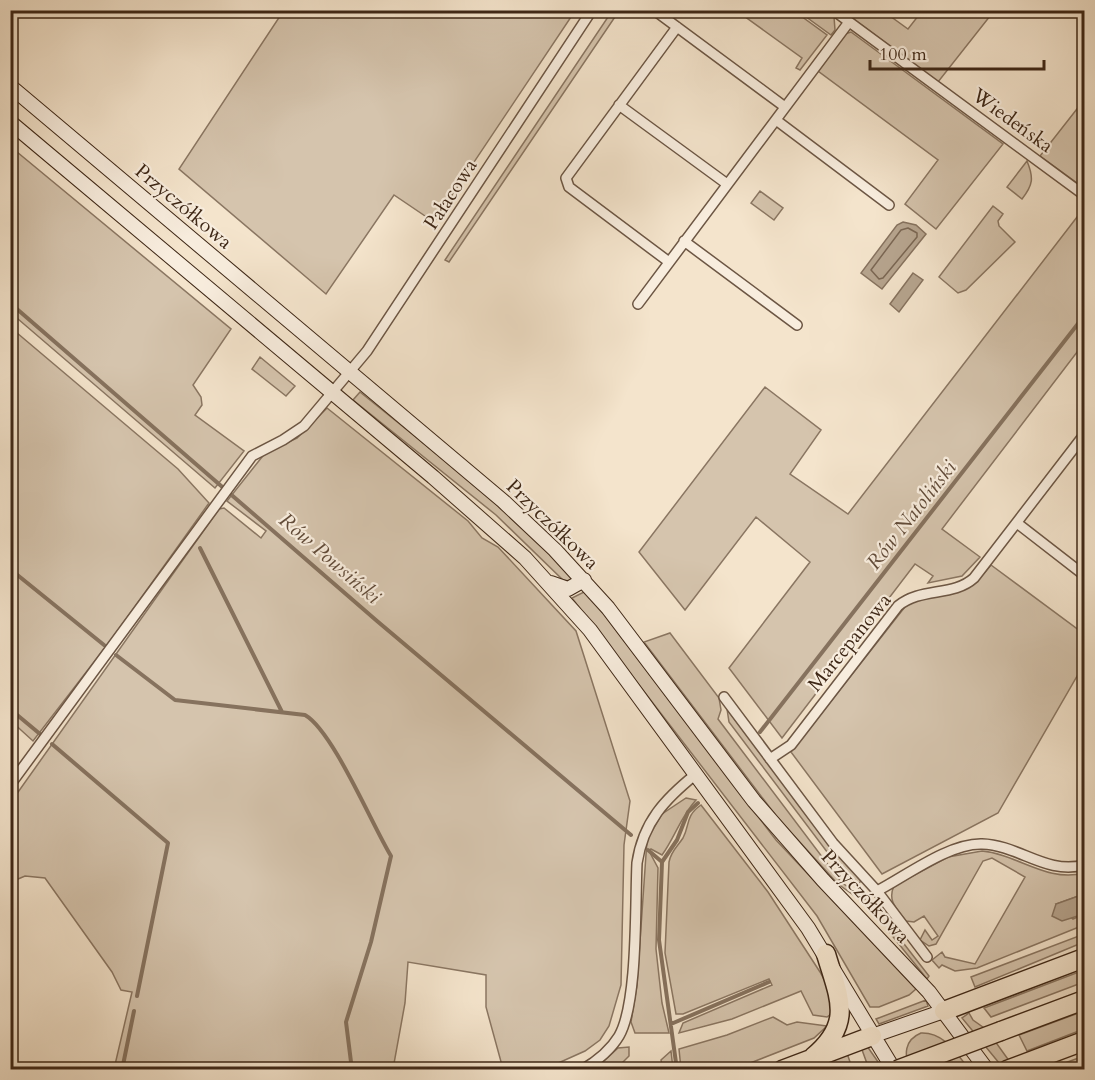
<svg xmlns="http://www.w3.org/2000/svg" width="1095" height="1080" viewBox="0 0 1095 1080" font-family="Cardo,serif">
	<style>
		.green { fill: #d5c4ad; stroke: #8a7662; stroke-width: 1.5 }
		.water { fill: #b6a48e; stroke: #86725e; stroke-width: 1.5 }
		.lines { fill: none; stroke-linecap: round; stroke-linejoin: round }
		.shore { stroke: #7a6652; stroke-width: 1.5 }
		.stream { stroke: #86725e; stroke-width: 4 }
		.minor-casing { stroke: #6c5644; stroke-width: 12 }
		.secondary-casing { stroke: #3e2716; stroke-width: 16 }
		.motorway-casing { stroke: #3e2716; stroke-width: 21 }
		.minor { stroke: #f8edde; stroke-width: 9 }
		.secondary { stroke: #f8edde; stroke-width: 14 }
		.motorway { stroke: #f4e4cc; stroke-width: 18 }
		.motorway-bridge-casing { stroke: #3e2716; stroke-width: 21; stroke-linecap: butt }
		.motorway-bridge { stroke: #f4e4cc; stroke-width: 18 }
		.labels { text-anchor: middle; stroke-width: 4.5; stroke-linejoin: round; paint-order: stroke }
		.street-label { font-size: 20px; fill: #3e2716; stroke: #f8edde }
		.water-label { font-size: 21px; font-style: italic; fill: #624c3a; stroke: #f8edde }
	</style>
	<rect width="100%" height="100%" fill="#f4e4cc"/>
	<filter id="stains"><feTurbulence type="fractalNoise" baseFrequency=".00333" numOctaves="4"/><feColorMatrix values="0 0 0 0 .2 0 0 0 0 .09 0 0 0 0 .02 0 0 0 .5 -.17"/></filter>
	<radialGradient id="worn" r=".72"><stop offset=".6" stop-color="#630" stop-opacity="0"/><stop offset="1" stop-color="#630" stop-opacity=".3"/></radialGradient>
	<path class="green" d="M284,10H575V11L434,222L394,195L326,294L179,169Z
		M612,11H619L449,262L445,260Z
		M737,11H794L827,35L800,70L796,68L802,58Z
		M798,11H824L834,17L835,30L831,35Z
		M843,11H883L908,29L922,11H994L938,82Z
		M851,32L1003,144L936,229L905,204L938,160L818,71L845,34Z
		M1084,100V188L1040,156Z
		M11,147L231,329L193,385L201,397L202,405L195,415L244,451L215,488L11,313Z
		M1027,161C1034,178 1033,185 1022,199L1007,187Z
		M760,191L783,208L774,220L751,203Z
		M993,206L1003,214L998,221L999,226L1015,242L966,290L958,293L939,277Z
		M1084,208V343L942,529L980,557L962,576L928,583L933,576L915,564L782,738L729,668L810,562L756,517L685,610L639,552L765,387L821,430L790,474L848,514Z
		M10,327L178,469L209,503L111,640L33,741L11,721Z
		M260,357L295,386L286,396L252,369Z
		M360,392C433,451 508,509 572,577L570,581L563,580L496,515L353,400Z
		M327,408L468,521L482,538L498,547L576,631L630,801L624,845L621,985L609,1026L600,1040L585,1051L545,1069H503L486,1007V975L408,962L405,1003L393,1069H114L132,992L121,990L112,972L45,878L25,876L11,882V802L219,509L224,508L261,538L266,531L227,501L266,452L297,438Z
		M991,565L1084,634V664L998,813L882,874L791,752L908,603C945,583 956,609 991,565Z
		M586,591L776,840L916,989L909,995L879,1007H870L817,916L572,598Z
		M670,633L719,698L721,710L718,719L841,882L865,899L862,901L838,884L777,817L644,642Z
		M727,709L822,835L861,881L858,884L863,890L846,877L729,722Z
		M686,798L696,800C681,816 675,837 662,855L651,849L649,851L658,868L656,949L662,1003L669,1033H635L631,1022L637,985L647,840L662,814Z
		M701,805L768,892L820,972L833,996L831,1014L827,1017L813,1015L801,991L732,1019L679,1033L683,1023L772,985L769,979L683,1014H676L665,953L669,862C671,851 677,847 683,838C690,825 685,816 701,805Z
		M982,851C1017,854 1047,883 1084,873V894L1056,904L1073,919L1084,914V925L977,968L955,971L942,965L939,968L932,960L942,952L945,957L975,964L1025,877L992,858L983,861L936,944L929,946L920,940L925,930L932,940L938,936L924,916L914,922L906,921C897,909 887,901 894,886L948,857Z
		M894,931L929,976L927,979L890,933Z
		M1084,934V942L975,987L971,977Z
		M1084,970V982L991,1017L984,1008Z
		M926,1000L928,1006L879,1024L876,1019Z
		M1084,1011V1029L1027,1051L1019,1035Z
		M969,1013L973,1020L987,1030L1015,1069H1004L962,1018Z
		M773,1017L787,1025L797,1022L827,1026L814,1038L735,1069H681L679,1049L727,1035Z
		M921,1033C944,1032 956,1053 969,1069H910C904,1055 904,1040 921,1033Z
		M867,1046L883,1069H869L861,1047Z
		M629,1047V1056L616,1069H595L618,1048Z
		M671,1051L673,1069H663L661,1060Z
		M847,1053L852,1068L805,1070Z
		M1084,1056V1069H1048Z"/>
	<path class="water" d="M903,222L916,225L926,234L882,289L861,273L897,225Z
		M913,273L923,280L899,312L890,304Z
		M1084,894V914L1062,921L1052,916L1056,904Z"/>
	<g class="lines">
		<path class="shore" d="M908,228L917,233V237L883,278L879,279L871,270L901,230Z"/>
		<path class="stream" d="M10,303L377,621L631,835
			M200,548L282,712
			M10,569L104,645
			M116,655L175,700L305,715C333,731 372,825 391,856L371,942L346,1022L352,1070
			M10,709L40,734
			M760,732L1084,316
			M52,744L168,843L137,996
			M648,850L662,862
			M671,1024L769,982
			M122,1070L134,1011
			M677,1070L659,940L662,862L677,840L688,812L698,803"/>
		<defs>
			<path id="minor" d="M654,10L785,107
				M833,10L1084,195
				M619,105L727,184
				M776,120L889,205
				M684,241L797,325
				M669,262L569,187L566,178L677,27
				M638,304L849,22
				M1017,523L1084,575
				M724,697L833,843L877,891L927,957
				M770,759L791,745L898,606C921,587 953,597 974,578L1084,435
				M10,785L252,456L283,440L304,426L367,351L592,10
				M877,891C906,876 949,843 982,844C1019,845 1046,875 1084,865
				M582,1070C597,1061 610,1051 619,1036C638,1003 635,904 637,863C643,822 665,799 696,774"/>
			<path id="secondary" d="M10,86L503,501L555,550L608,608L754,801L823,880L929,992L987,1070
				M10,122L433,477L525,558L590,630L808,928L894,1070
				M551,583L568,589L584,580
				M872,1036L944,1011"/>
			<path id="motorway" d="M944,1011L1084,958
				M1001,1031L1084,1000
				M813,1057C854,1023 839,998 826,954
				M782,1070L872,1036
				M1007,1070L1084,1041"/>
		</defs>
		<use href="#minor" class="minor-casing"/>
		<use href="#secondary" class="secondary-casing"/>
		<use href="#motorway" class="motorway-casing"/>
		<use href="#minor" class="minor"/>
		<use href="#secondary" class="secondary"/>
		<use href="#motorway" class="motorway"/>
		<defs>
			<path id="motorway-bridge" d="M897,1070L1001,1031"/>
		</defs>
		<use href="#motorway-bridge" class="motorway-bridge-casing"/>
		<use href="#motorway-bridge" class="motorway-bridge"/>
	</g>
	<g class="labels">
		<g class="street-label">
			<text transform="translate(1013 120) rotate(36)" y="7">Wiedeńska</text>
			<text transform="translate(450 194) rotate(-57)" y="7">Pałacowa</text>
			<text transform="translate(184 206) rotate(40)" y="7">Przyczółkowa</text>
			<text transform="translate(553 524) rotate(44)" y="7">Przyczółkowa</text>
			<text transform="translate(849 642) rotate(-51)" y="7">Marcepanowa</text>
			<text transform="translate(866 896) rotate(47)" y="7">Przyczółkowa</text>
		</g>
		<g class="water-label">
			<text transform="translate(911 515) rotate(-52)" y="7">Rów Natoliński</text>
			<text transform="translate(330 558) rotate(41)" y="7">Rów Powsiński</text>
		</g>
	</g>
	<rect width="1095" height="1080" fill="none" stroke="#f4e4cc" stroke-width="36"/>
	<rect x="12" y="12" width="1071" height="1056" fill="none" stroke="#3e2716" stroke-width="3"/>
	<rect x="18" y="18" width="1059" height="1044" fill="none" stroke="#3e2716" stroke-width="1.5"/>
	<path d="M870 60v9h174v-9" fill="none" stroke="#3e2716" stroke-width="3"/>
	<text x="879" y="60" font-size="18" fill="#3e2716" stroke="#f8edde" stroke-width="4.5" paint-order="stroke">100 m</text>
	<rect width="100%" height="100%" filter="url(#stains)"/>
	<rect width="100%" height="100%" fill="url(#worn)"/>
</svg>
